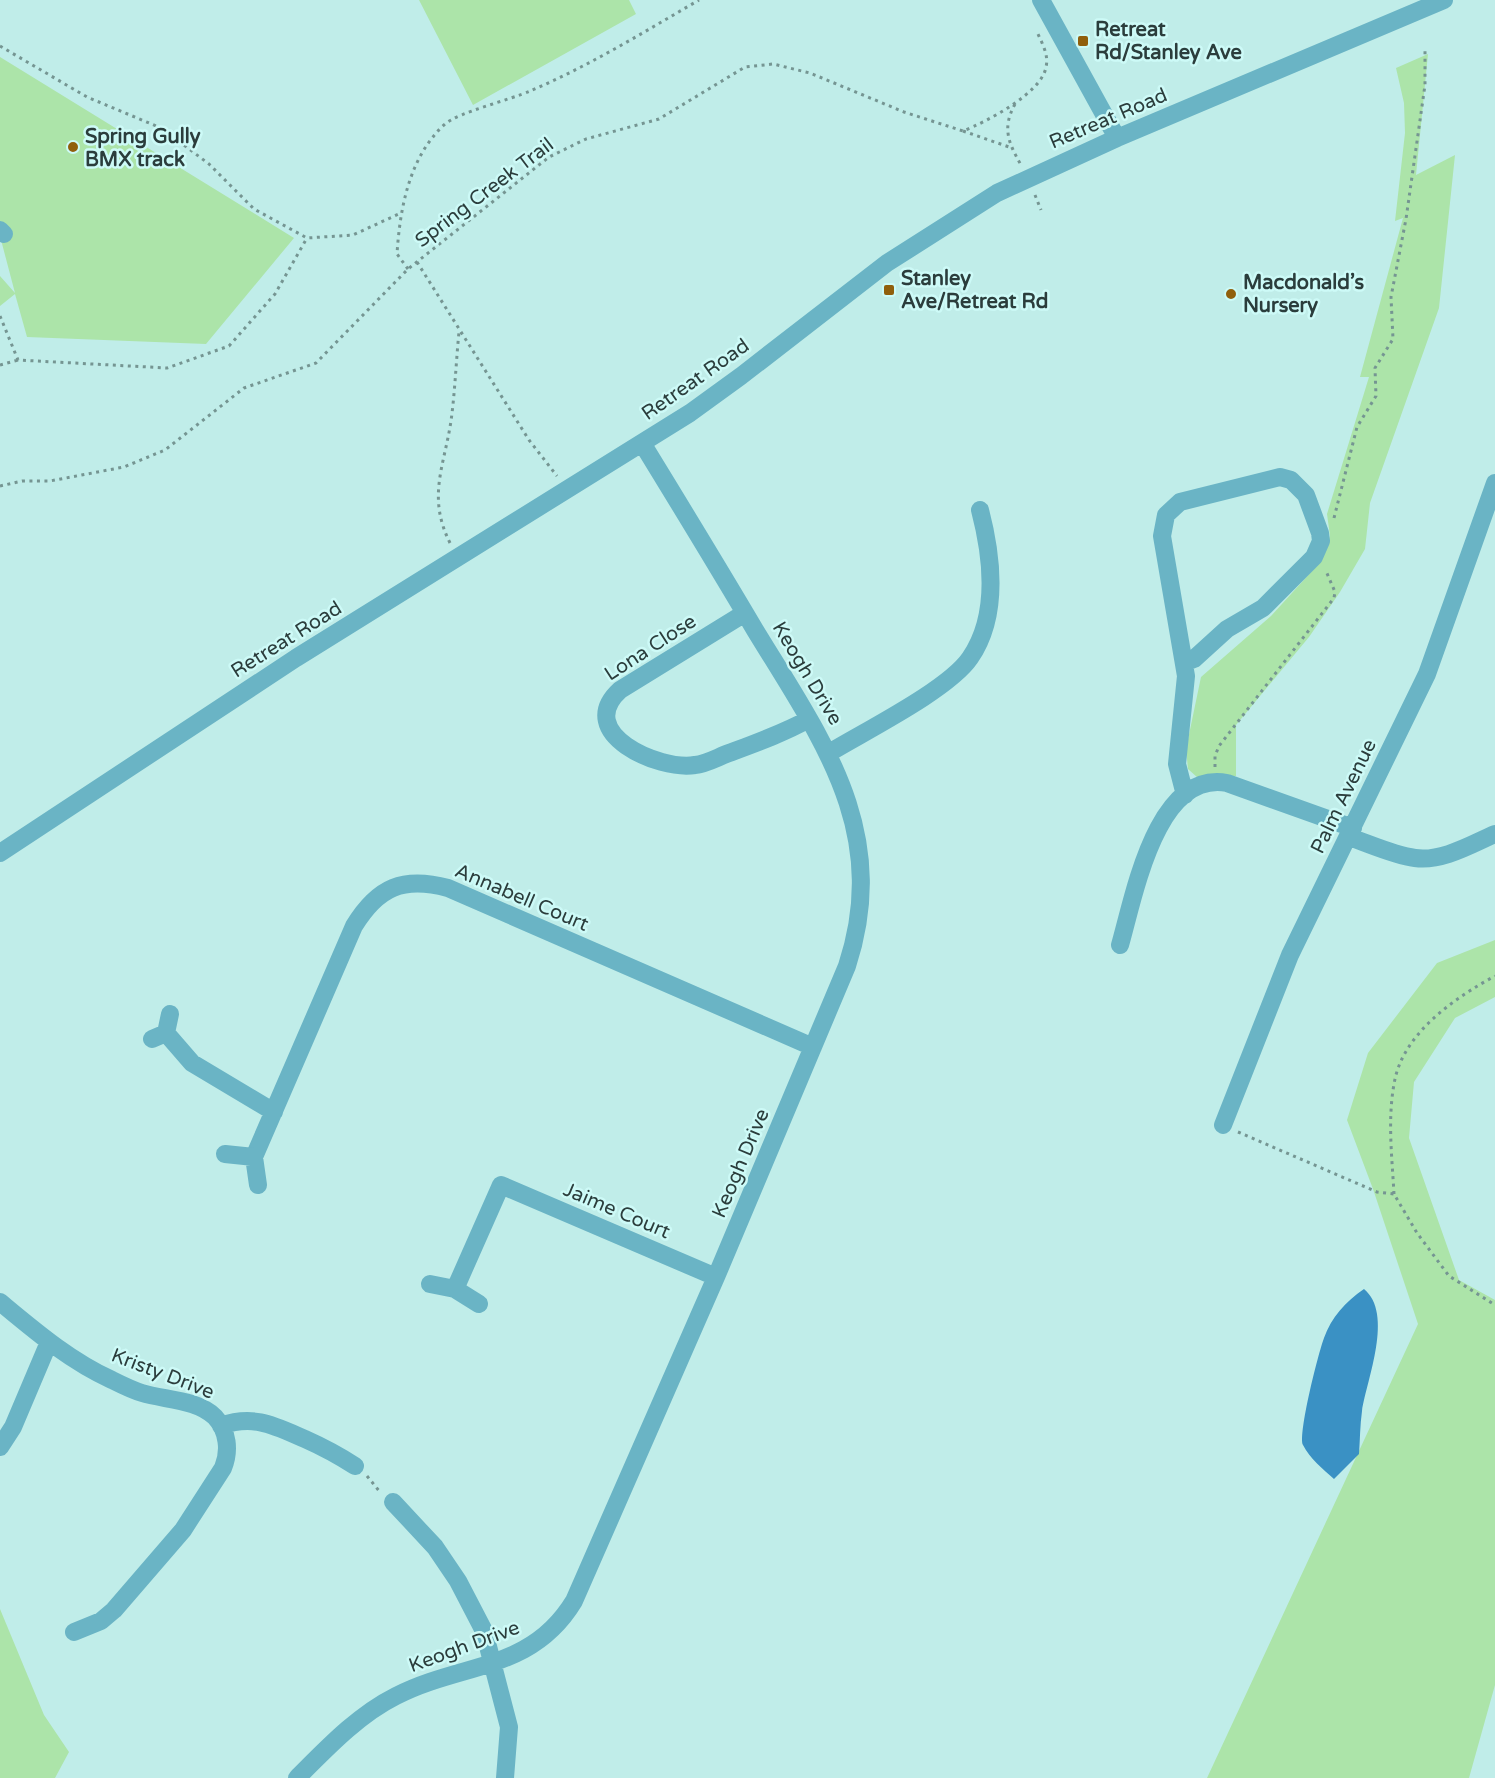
<svg xmlns="http://www.w3.org/2000/svg" width="1495" height="1778" viewBox="0 0 1495 1778" font-family="'Varela Round',sans-serif">
	<style>
		.green { fill: #ace4a9 }
		.water { fill: #3a91c4 }
		.lines { fill: none; stroke-linecap: round; stroke-linejoin: round }
		.path { stroke: #759592; stroke-width: 3; stroke-dasharray: 3 4.5; stroke-linecap: butt }
		.minor { stroke: #6ab4c5; stroke-width: 18 }
		.poi-dot { fill: #905f0c; stroke: #cdfaf7; stroke-width: 2 }
		.labels { text-anchor: middle; stroke-width: 5; stroke-linejoin: round; paint-order: stroke }
		.poi-label { font-size: 20px; font-weight: bold; fill: #2b3d3c; stroke: #cdfaf7; text-anchor: start }
		.street-label { font-size: 20px; fill: #2b3d3c; stroke: #cdfaf7 }
	</style>
	<rect width="100%" height="100%" fill="#c0ede9"/>
	<path class="green" d="M419,0H629L636,14L473,105Z
		M1428,54L1416,175L1455,155L1439,308L1370,503L1365,549L1340,592L1309,637L1236,725V776L1198,778L1188,769L1186,749L1201,677L1271,616L1322,560L1330,536L1327,514L1369,377H1360L1403,218L1395,221L1405,133L1404,103L1396,68Z
		M0,57L294,238L206,344L27,337L15,294L0,306V276L15,293L0,236Z
		M1495,940V997L1455,1018L1414,1082L1409,1138L1459,1280L1495,1300V1685L1469,1778H1207L1418,1324L1373,1189L1347,1120L1368,1053L1437,963Z
		M0,1609L44,1715L69,1752L55,1778H0Z"/>
	<path class="water" d="M1364,1289C1394,1314 1367,1379 1362,1411C1360,1425 1360,1440 1359,1454L1334,1479C1323,1469 1310,1459 1303,1445C1298,1434 1318,1354 1324,1338C1331,1318 1346,1301 1364,1289Z"/>
	<g class="lines">
		<path class="path" d="M0,46L87,97L161,128L209,164L254,209L307,238L353,235L401,213
			M1015,104C1002,128 1008,142 1021,165
			M963,131L1012,148
			M1035,195L1041,210
			M417,262L529,440L557,476
			M408,269L397,254C400,208 409,157 445,124C459,112 510,100 530,91C589,66 644,32 699,0
			M0,316L18,360L167,368L229,346L275,294L307,238
			M0,365L18,360
			M0,486L22,481H50L124,467L165,450L244,388L316,363L408,269L549,157L586,139L659,119L745,67L773,64L810,73L904,112L963,131C986,122 1042,93 1046,67C1049,55 1042,43 1037,32
			M1334,518L1357,427L1376,396L1375,368L1393,339L1391,297L1406,219L1425,85V49
			M450,543C427,497 444,467 451,421C455,392 456,362 459,332
			M1215,767V756L1219,746L1334,598L1335,592L1326,571
			M1238,1132L1377,1192L1394,1194L1417,1233L1449,1276L1495,1305
			M1394,1194C1392,1156 1387,1117 1395,1079C1405,1032 1456,997 1495,976
			M367,1476L380,1492"/>
		<path class="minor" d="M1041,0L1117,138
			M0,230L4,234
			M745,613L620,690C573,733 659,771 695,765C706,764 718,757 729,753C756,743 784,733 809,719
			M1184,663L1194,659L1227,629L1263,608L1314,557L1321,541L1320,533L1306,495L1291,480L1280,477L1180,502L1166,515L1162,536L1186,676L1177,764L1185,795
			M829,753C865,731 948,690 970,658C999,616 992,556 980,510
			M1349,837C1370,844 1393,855 1415,858C1442,862 1472,844 1495,834
			M0,853L296,658L690,413L741,376L887,263L997,193L1117,138L1444,0
			M1120,945C1134,897 1156,770 1227,783L1353,828
			M166,1033L192,1063L274,1112
			M152,1039L166,1033L170,1014
			M1223,1125L1290,955L1427,674L1495,483
			M225,1154L254,1157
			M258,1185L254,1157L354,926C378,887 403,876 448,888L813,1047
			M430,1284L455,1289L479,1304
			M455,1289L501,1185L716,1277
			M0,1302C35,1331 70,1361 112,1380C122,1385 132,1390 142,1393C164,1400 197,1399 215,1417C228,1431 230,1451 223,1468L183,1530L114,1610L101,1621L74,1632
			M221,1426C254,1414 275,1426 305,1439C323,1447 338,1455 355,1466
			M0,1447L13,1427L49,1342
			M393,1502L435,1547L458,1581L484,1631L509,1727L505,1778
			M297,1778C327,1748 358,1715 396,1696C462,1662 531,1672 574,1601L716,1277L847,966C891,831 822,740 755,630C718,567 680,505 642,443"/>
	</g>
	<g class="poi-dot">
		<rect x="1077" y="35" width="12" height="12" rx="3"/>
		<circle cx="73" cy="147" r="6"/>
		<rect x="883" y="284" width="12" height="12" rx="3"/>
		<circle cx="1231" cy="294" r="6"/>
	</g>
	<g class="labels">
		<g class="poi-label">
			<text x="1095" y="36">Retreat<tspan x="1095" dy="23">Rd/Stanley Ave</tspan></text>
			<text x="85" y="143">Spring Gully<tspan x="85" dy="23">BMX track</tspan></text>
			<text x="901" y="285">Stanley<tspan x="901" dy="23">Ave/Retreat Rd</tspan></text>
			<text x="1243" y="289">Macdonald’s<tspan x="1243" dy="23">Nursery</tspan></text>
		</g>
		<g class="street-label">
			<text transform="translate(1108 118) rotate(-23)" y="7">Retreat Road</text>
			<text transform="translate(484 192) rotate(-37)" y="7">Spring Creek Trail</text>
			<text transform="translate(695 379) rotate(-35)" y="7">Retreat Road</text>
			<text transform="translate(286 639) rotate(-32)" y="7">Retreat Road</text>
			<text transform="translate(650 647) rotate(-33)" y="7">Lona Close</text>
			<text transform="translate(808 673) rotate(59)" y="7">Keogh Drive</text>
			<text transform="translate(1343 796) rotate(-64)" y="7">Palm Avenue</text>
			<text transform="translate(522 897) rotate(23)" y="7">Annabell Court</text>
			<text transform="translate(740 1163) rotate(-67)" y="7">Keogh Drive</text>
			<text transform="translate(617 1210) rotate(23)" y="7">Jaime Court</text>
			<text transform="translate(163 1373) rotate(21)" y="7">Kristy Drive</text>
			<text transform="translate(464 1646) rotate(-20)" y="7">Keogh Drive</text>
		</g>
	</g>
</svg>
